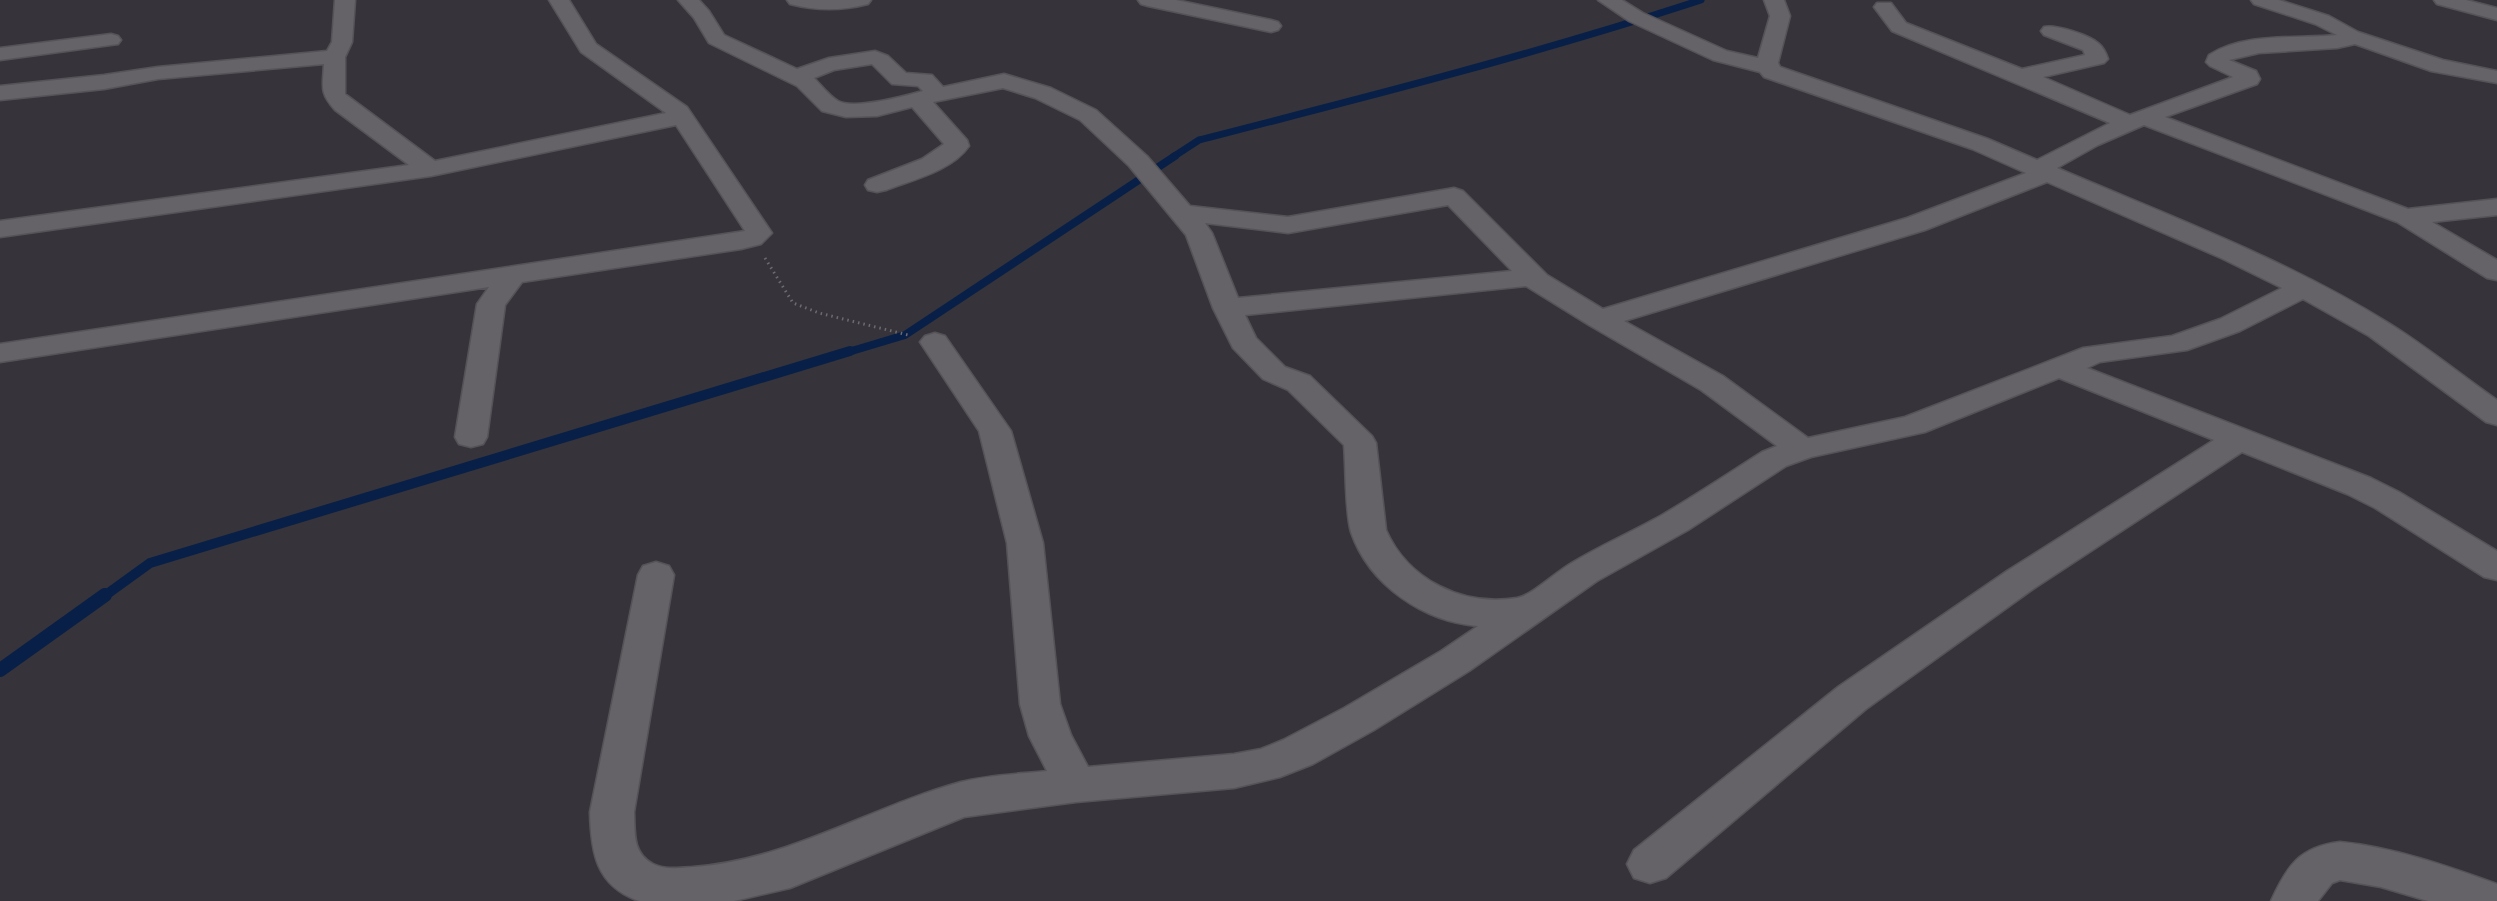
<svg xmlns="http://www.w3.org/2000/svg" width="2497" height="901" viewBox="0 0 2497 901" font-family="'PT Sans',sans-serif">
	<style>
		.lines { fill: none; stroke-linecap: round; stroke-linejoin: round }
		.stream-far3 { stroke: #082048; stroke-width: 7 }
		.stream-far2 { stroke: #082048; stroke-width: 8 }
		.stream-far1 { stroke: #082048; stroke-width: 10 }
		.stream { stroke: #082048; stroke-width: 14 }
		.minor-casing { stroke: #565358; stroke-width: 3 }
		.path { stroke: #6c6b70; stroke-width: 3; stroke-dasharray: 1.5 4; stroke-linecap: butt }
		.minor { fill: #656268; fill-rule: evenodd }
	</style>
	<rect width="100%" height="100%" fill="#36343a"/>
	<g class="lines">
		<path class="stream-far3" d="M1173,157L1199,140C1367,97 1536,54 1701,0"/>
		<path class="stream-far2" d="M845,353L905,335L1175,156"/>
		<path class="stream-far1" d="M103,597L150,563L850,351"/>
		<path class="stream" d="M0,670L105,595"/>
		<defs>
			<path id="minor" d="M335,0H355L352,42L345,57V94L435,161L666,113L581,52L549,0H569L596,44L687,107L772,233L761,244L741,249L522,282L505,305L487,437L483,444L471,447L459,444L455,437L477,304L489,287L0,362V344L745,231L676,125L431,176L0,237V221L409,165L335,110C319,92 323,87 324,64L158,79L104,89L0,100V86L104,75L158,67L327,51L332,42Z
				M678,0H699L709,11L724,35L797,69L829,58L875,51L888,56L906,73L932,75L943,87L1004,74L1051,88L1096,110L1147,156L1190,206L1288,217L1454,188L1463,191L1547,275L1603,309L1907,218L2026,173L1972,149L1764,77L1760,72L1713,60L1629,21L1598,0H1622L1643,13L1727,51L1758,58L1770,16L1764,0H1784L1790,16L1778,63L1780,67L1988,139L2037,160L2110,123L1892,31L1874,7L1877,3H1891L1906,23L2022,69L2085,55L2083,50L2044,35L2041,31L2044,27C2055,24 2089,35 2098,43C2103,47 2106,53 2108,59L2104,63L2043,77L2130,115L2233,77L2210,66L2206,62L2209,55C2245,32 2296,39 2337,35L2315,24L2254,4L2251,0H2279L2329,16L2358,32L2443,60L2497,71V83L2431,71L2355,44L2337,48L2259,53L2229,60L2256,71L2260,79L2257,84L2165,117L2408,209L2497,199V215L2432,222L2497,260V280L2487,278L2397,222L2144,125L2098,145L2057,168C2169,216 2286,259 2390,324C2427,347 2461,375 2497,400V425L2486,422L2369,336L2303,299L2240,331L2187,350L2100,362L2087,368L2371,478L2399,492L2497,551V580L2484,577L2375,508L2347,494L2242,452L2033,589L1866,709L1666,878L1650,883L1634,878L1627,864L1634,850L1838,687L2007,571L2214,440L2059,378L1925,432L1811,457L1786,466L1688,530L1597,581L1469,671L1374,730L1313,764L1280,777L1234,788L1076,802L964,817L790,888L734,901H639C596,886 591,853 590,812L638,575L643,566L656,562L669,566L674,575L634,812C635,832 632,853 653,864C665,870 680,868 693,867C789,860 870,807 961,782C988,775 1019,774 1047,771L1029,736L1020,704L1007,543L979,431L920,342L925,336L935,333L945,336L1011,431L1043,543L1060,704L1071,735L1088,767L1234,754L1261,749L1283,740L1344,708L1441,651L1478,626C1424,622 1369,585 1351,532C1345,513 1346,468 1344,445L1288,390L1263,379L1233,348L1213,308L1186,235L1129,166L1080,120L1035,98L1003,88L933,102L967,140L969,146C952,171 912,180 886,190L877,192L868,190L865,185L868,180L922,159L944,144L912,107L877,116L846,117L822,111L797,86L709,43L694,18ZM872,64L892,84L918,86L923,91C905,96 854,110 838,101C829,96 821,85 814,78L834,70ZM2047,182L2221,258L2282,288L2220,319L2172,336L2083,348L1905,417L1808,438L1723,376L1624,321L1925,230ZM1448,205L1512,271L1238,298L1212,233L1205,223L1288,233ZM1526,286L1589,325L1701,390L1777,446L1762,452C1729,473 1696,495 1662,515C1632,532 1599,546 1570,564C1556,572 1531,596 1517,598C1463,607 1408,580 1386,530L1376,443L1372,436L1310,376L1285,367L1256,338L1245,315Z
				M787,0H871L868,4C841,11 817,11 790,4Z
				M1138,0H1176L1271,20L1278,22L1281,26L1278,30L1271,32L1148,6L1141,4Z
				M2434,0H2466L2497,8V20L2437,4Z
				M111,34L118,36L121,40L118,44L0,60V48Z
				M2340,842C2393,847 2447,866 2497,884V901H2428L2381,887L2340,880L2332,883L2318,901H2271C2287,866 2299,847 2340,842Z"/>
		</defs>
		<use href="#minor" class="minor-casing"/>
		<path class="path" d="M765,258L793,303L819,313L908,335"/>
		<use href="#minor" class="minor"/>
	</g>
</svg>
